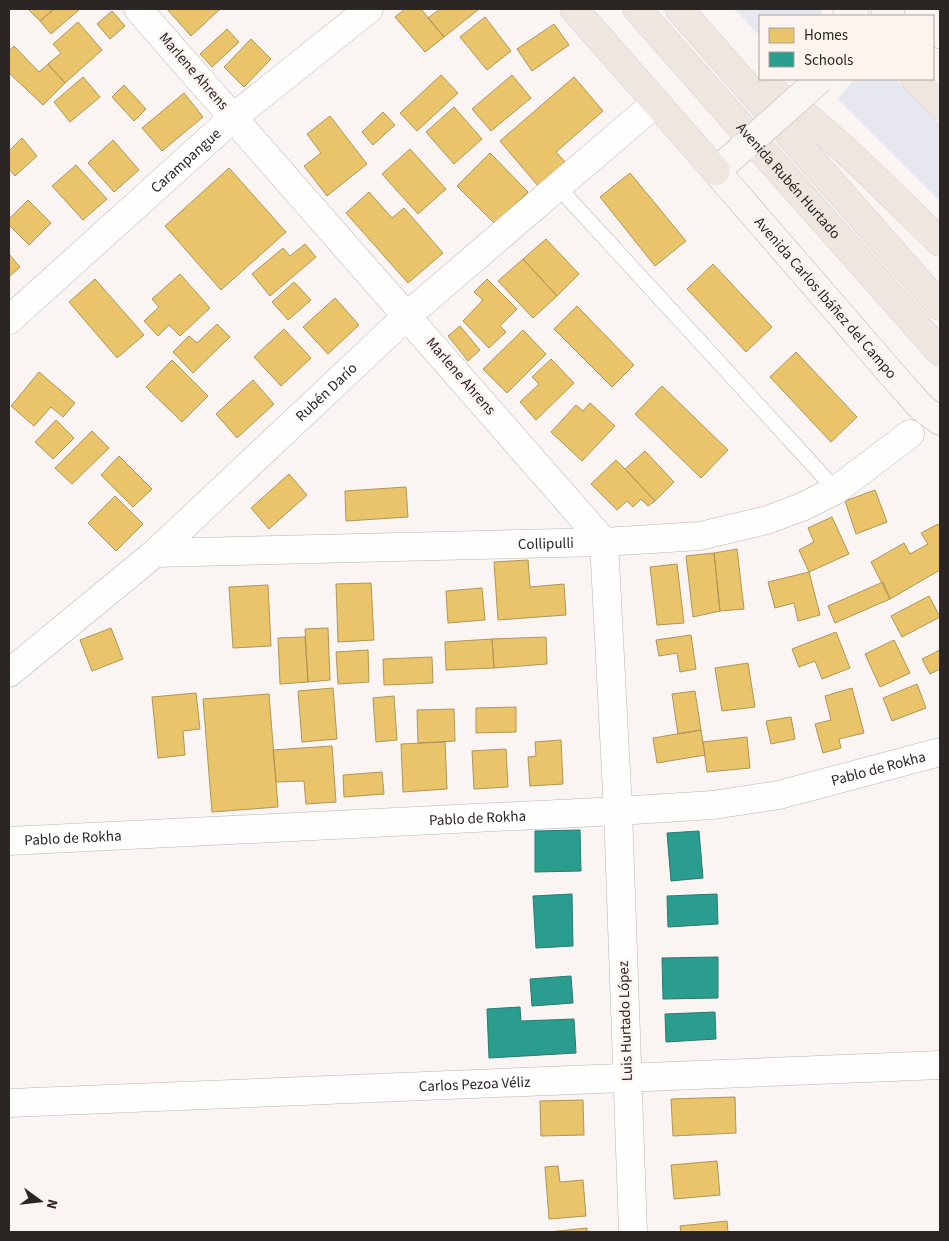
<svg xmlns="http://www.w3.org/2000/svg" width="949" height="1241" viewBox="0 0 949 1241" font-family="'Source Sans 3',sans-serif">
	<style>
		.green { fill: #e7e7f2 }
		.homes { fill: #e9c46a; stroke: #b09555 }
		.schools { fill: #2a9d8f; stroke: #2a796f }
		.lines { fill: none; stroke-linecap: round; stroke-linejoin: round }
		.service-casing { stroke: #b9b5b2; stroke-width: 16 }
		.minor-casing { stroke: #b9b5b2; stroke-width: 29 }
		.tertiary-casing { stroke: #b9b5b2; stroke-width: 29 }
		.secondary-casing { stroke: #b9b5b2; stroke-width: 29 }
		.trunk-casing { stroke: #d3d0ce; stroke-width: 29 }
		.service { stroke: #fefefd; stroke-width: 15 }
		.minor { stroke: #fefefd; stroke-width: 28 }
		.tertiary { stroke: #fefefd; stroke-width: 28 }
		.secondary { stroke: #f9f5f3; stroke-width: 28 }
		.trunk { stroke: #f0e6e0; stroke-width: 28 }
		.secondary-bridge-casing { stroke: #b9b5b2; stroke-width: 29; stroke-linecap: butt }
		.secondary-bridge { stroke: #f9f5f3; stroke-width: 28 }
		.labels { text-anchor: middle; stroke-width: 5; stroke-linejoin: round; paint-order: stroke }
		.street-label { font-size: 15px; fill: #2b2623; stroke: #fdf4ef }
	</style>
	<rect width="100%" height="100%" fill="#faf5f2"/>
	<path class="green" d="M734,9H820L824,16H760V36Z
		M854,79H895L940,124V201L838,99Z"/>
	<path class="homes" d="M28,9H54L40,21Z
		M54,9H80L51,34L40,21Z
		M167,9H220L191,36Z
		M405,9H421L444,37L425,52L395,17Z
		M440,9H479L444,37L428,18Z
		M112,11L125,26L110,39L97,24Z
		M485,17L511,51L487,70L460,37Z
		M78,22L102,50L65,83L48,64L61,53L53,44Z
		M554,24L569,45L532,71L517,49Z
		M227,29L239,42L212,67L200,54Z
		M251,39L271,59L244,87L224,67Z
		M14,46L39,72L48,64L65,83L43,105L9,73V51Z
		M441,75L458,93L417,131L400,113Z
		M512,75L531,98L491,131L472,109Z
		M83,77L100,97L70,122L54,102Z
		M574,77L603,111L556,152L566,163L539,187L500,141Z
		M124,85L146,109L134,121L112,97Z
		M184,93L203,117L162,151L142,128Z
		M454,107L482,139L454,164L426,132Z
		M383,112L395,125L373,145L362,132Z
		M330,116L367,164L327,196L304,166L321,153L307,134Z
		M22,138L37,156L15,176L9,169V151Z
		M113,140L139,170L114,192L88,163Z
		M410,149L446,189L418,214L382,174Z
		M490,153L528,192L495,224L457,186Z
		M76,165L107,199L83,220L52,186Z
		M229,168L286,232L221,290L165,226Z
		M630,173L686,241L655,266L600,197Z
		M369,192L392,218L404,208L443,253L408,283L346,213Z
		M28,200L51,223L29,245L9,225V219Z
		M546,239L579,274L557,296L523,259Z
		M305,244L316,257L270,296L252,274L283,248L290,256Z
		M9,254L20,267L9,277Z
		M523,259L557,296L533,318L498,281Z
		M713,264L772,327L746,352L687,289Z
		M180,274L210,308L180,336L169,325L158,336L144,321L159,307L152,299Z
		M95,279L144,335L117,358L69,302Z
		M487,279L517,309L500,326L506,332L489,348L463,321L483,300L474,292Z
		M294,282L311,300L288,320L272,302Z
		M335,298L359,325L328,354L303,327Z
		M577,306L634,365L612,387L554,329Z
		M217,324L230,337L193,373L173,352L189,336L197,343Z
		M460,326L480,350L468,361L448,336Z
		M284,329L311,358L281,386L254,357Z
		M523,330L546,354L507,393L483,369Z
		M796,352L857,417L831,442L770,377Z
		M551,359L574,383L536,420L520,402L539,384L532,377Z
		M172,360L208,396L182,422L146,387Z
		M39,372L75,403L63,417L51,407L34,426L11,406Z
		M253,380L274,404L237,438L216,414Z
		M662,386L728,450L701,478L635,414Z
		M590,403L615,426L582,461L551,432L576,405L583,411Z
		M56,420L74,438L53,459L35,442Z
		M92,431L109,448L72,484L55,468Z
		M645,451L674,482L655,501L625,469Z
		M119,456L152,489L133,507L101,475Z
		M616,460L625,469L655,501L648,506L641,499L633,507L627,501L617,510L591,484Z
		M289,474L307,495L269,529L251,508Z
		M406,487L408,517L346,521L345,491Z
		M875,490L887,522L856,534L845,501Z
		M115,496L143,524L116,551L88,523Z
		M832,517L849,554L809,572L799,550L814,542L808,528Z
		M938,524L940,528V570L890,599L871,562L904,543L910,554L928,544L921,533Z
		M737,549L744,609L720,611L714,553Z
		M714,553L720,611L693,617L686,556Z
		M528,560L530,587L564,584L566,615L498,620L494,562Z
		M677,564L684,623L657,625L650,567Z
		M809,572L820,615L798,621L794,603L775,608L768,582Z
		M883,582L890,599L835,623L828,606Z
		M371,583L374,640L338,642L336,584Z
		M268,585L271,646L233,648L229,587Z
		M482,588L485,620L448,623L446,591Z
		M929,596L940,617L902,637L891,616Z
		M111,628L123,659L92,671L80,640Z
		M328,628L330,680L308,682L305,629Z
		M836,632L850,668L822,679L815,661L799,667L792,649Z
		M691,635L696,669L680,672L677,653L659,656L656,640Z
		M305,637L308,682L280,684L278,638Z
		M546,637L547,664L494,668L492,639Z
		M492,639L494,668L446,670L445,642Z
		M894,640L910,673L880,687L865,654Z
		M368,650L369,682L338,684L336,652Z
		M940,650V669L930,674L922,659Z
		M432,657L433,683L384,685L383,659Z
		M748,663L755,707L722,711L715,668Z
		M917,684L926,708L892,721L883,698Z
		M333,688L337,739L302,742L298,691Z
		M852,688L864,733L839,739L841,748L823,753L815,724L831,720L825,696Z
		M695,691L701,730L678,734L672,694Z
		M196,693L200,729L183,731L185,755L158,758L152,697Z
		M269,694L278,807L212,812L203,699Z
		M394,696L397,740L376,742L373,698Z
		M516,707V732L476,733V708Z
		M454,709L455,741L418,743L417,710Z
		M791,717L795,739L771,744L766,721Z
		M701,730L705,755L657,763L653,738Z
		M747,737L750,768L707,772L703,742Z
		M561,740L563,784L530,786L528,757L536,756L535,742Z
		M445,742L447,789L403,792L401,744Z
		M332,746L336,802L306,804L304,781L276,782L273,750Z
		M506,749L508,787L474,789L472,751Z
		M382,772L384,794L344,797L343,775Z
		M735,1097L736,1133L673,1136L671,1099Z
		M583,1100L584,1135L541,1136L540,1101Z
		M717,1161L720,1195L674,1199L671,1165Z
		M558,1166L560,1182L583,1180L586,1216L549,1219L545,1167Z
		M727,1221L728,1232H681L680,1226Z
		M587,1228V1232H549Z"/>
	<path class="schools" d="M580,830L581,871L535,872V831Z
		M699,831L703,878L671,881L667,833Z
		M572,894L573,946L536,948L533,896Z
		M717,894L718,924L668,927L667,896Z
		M718,957V998L663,999L662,958Z
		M571,976L573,1003L532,1006L530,979Z
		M520,1007L521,1021L574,1019L576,1053L489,1058L487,1009Z
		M715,1012L716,1039L666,1042L665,1014Z"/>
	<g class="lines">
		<defs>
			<path id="service" d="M558,187L836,490"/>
			<g id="minor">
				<path id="s1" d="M9,320L234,117L369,9"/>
				<path id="s2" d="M155,553L604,542L700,536L767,520L802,507L836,490L910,434"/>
				<path id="s3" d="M9,673L155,553L408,315L644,113"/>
				<path id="s4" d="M9,841L618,811L604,542L138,9"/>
				<path id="s5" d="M9,1103L940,1065"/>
			</g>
			<g id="tertiary">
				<path id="s6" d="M633,1232L618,811L713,805L779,795L940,752"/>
			</g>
			<g id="secondary">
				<path d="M847,9L855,16"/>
				<path d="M885,9L891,16"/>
				<path d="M933,62L940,71"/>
				<path id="s7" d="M745,146L716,171L897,380L922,408L940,421"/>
			</g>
			<g id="trunk">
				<path d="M574,9L716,171"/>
				<path id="s8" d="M637,9L940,352"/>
				<path d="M679,9L940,306"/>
				<path d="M915,79L940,105"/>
				<path d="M773,91C834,134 886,190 940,242"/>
			</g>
		</defs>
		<use href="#service" class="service-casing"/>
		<use href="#minor" class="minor-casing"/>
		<use href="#tertiary" class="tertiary-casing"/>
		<use href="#secondary" class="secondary-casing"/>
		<use href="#trunk" class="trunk-casing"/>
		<use href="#service" class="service"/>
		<use href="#minor" class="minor"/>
		<use href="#tertiary" class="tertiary"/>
		<use href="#secondary" class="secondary"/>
		<use href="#trunk" class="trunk"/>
		<defs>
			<path id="secondary-bridge" d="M745,146L820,79"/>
		</defs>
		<use href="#secondary-bridge" class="secondary-bridge-casing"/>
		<use href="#secondary-bridge" class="secondary-bridge"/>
	</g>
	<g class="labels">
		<g class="street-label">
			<text transform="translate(194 71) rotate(49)" y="5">Marlene Ahrens</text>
			<text dy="5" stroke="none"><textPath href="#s1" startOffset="238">Carampangue</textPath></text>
			<text dy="5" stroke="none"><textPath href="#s8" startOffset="229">Avenida Rubén Hurtado</textPath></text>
			<text dy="5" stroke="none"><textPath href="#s7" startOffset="206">Avenida Carlos Ibáñez del Campo</textPath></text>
			<text transform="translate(461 376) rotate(49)" y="5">Marlene Ahrens</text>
			<text dy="5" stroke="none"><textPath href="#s3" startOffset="424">Rubén Darío</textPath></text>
			<text dy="5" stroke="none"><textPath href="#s2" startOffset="391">Collipulli</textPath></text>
			<text dy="5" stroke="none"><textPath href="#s6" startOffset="686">Pablo de Rokha</textPath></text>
			<text dy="5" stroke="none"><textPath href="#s4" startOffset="469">Pablo de Rokha</textPath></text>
			<text dy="5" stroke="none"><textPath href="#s4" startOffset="64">Pablo de Rokha</textPath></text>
			<text transform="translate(625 1021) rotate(-92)" y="5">Luis Hurtado López</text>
			<text dy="5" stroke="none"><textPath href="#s5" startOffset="466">Carlos Pezoa Véliz</textPath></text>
		</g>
	</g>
	<rect width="949" height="1241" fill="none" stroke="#2b2623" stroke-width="20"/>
	<rect x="759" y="15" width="175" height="65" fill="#fdf4ef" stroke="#a9a29d"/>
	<rect x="769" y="28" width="25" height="15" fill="#e9c46a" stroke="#a9a29d"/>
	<text x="804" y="40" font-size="15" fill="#2b2623">Homes</text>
	<rect x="769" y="52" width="25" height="15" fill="#2a9d8f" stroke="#a9a29d"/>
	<text x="804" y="65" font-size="15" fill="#2b2623">Schools</text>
	<g transform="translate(40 1201) rotate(105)" stroke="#fdf4ef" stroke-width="4" paint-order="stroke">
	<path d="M0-4L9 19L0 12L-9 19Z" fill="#2b2623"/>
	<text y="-8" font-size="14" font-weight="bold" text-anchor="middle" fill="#2b2623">N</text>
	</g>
</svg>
